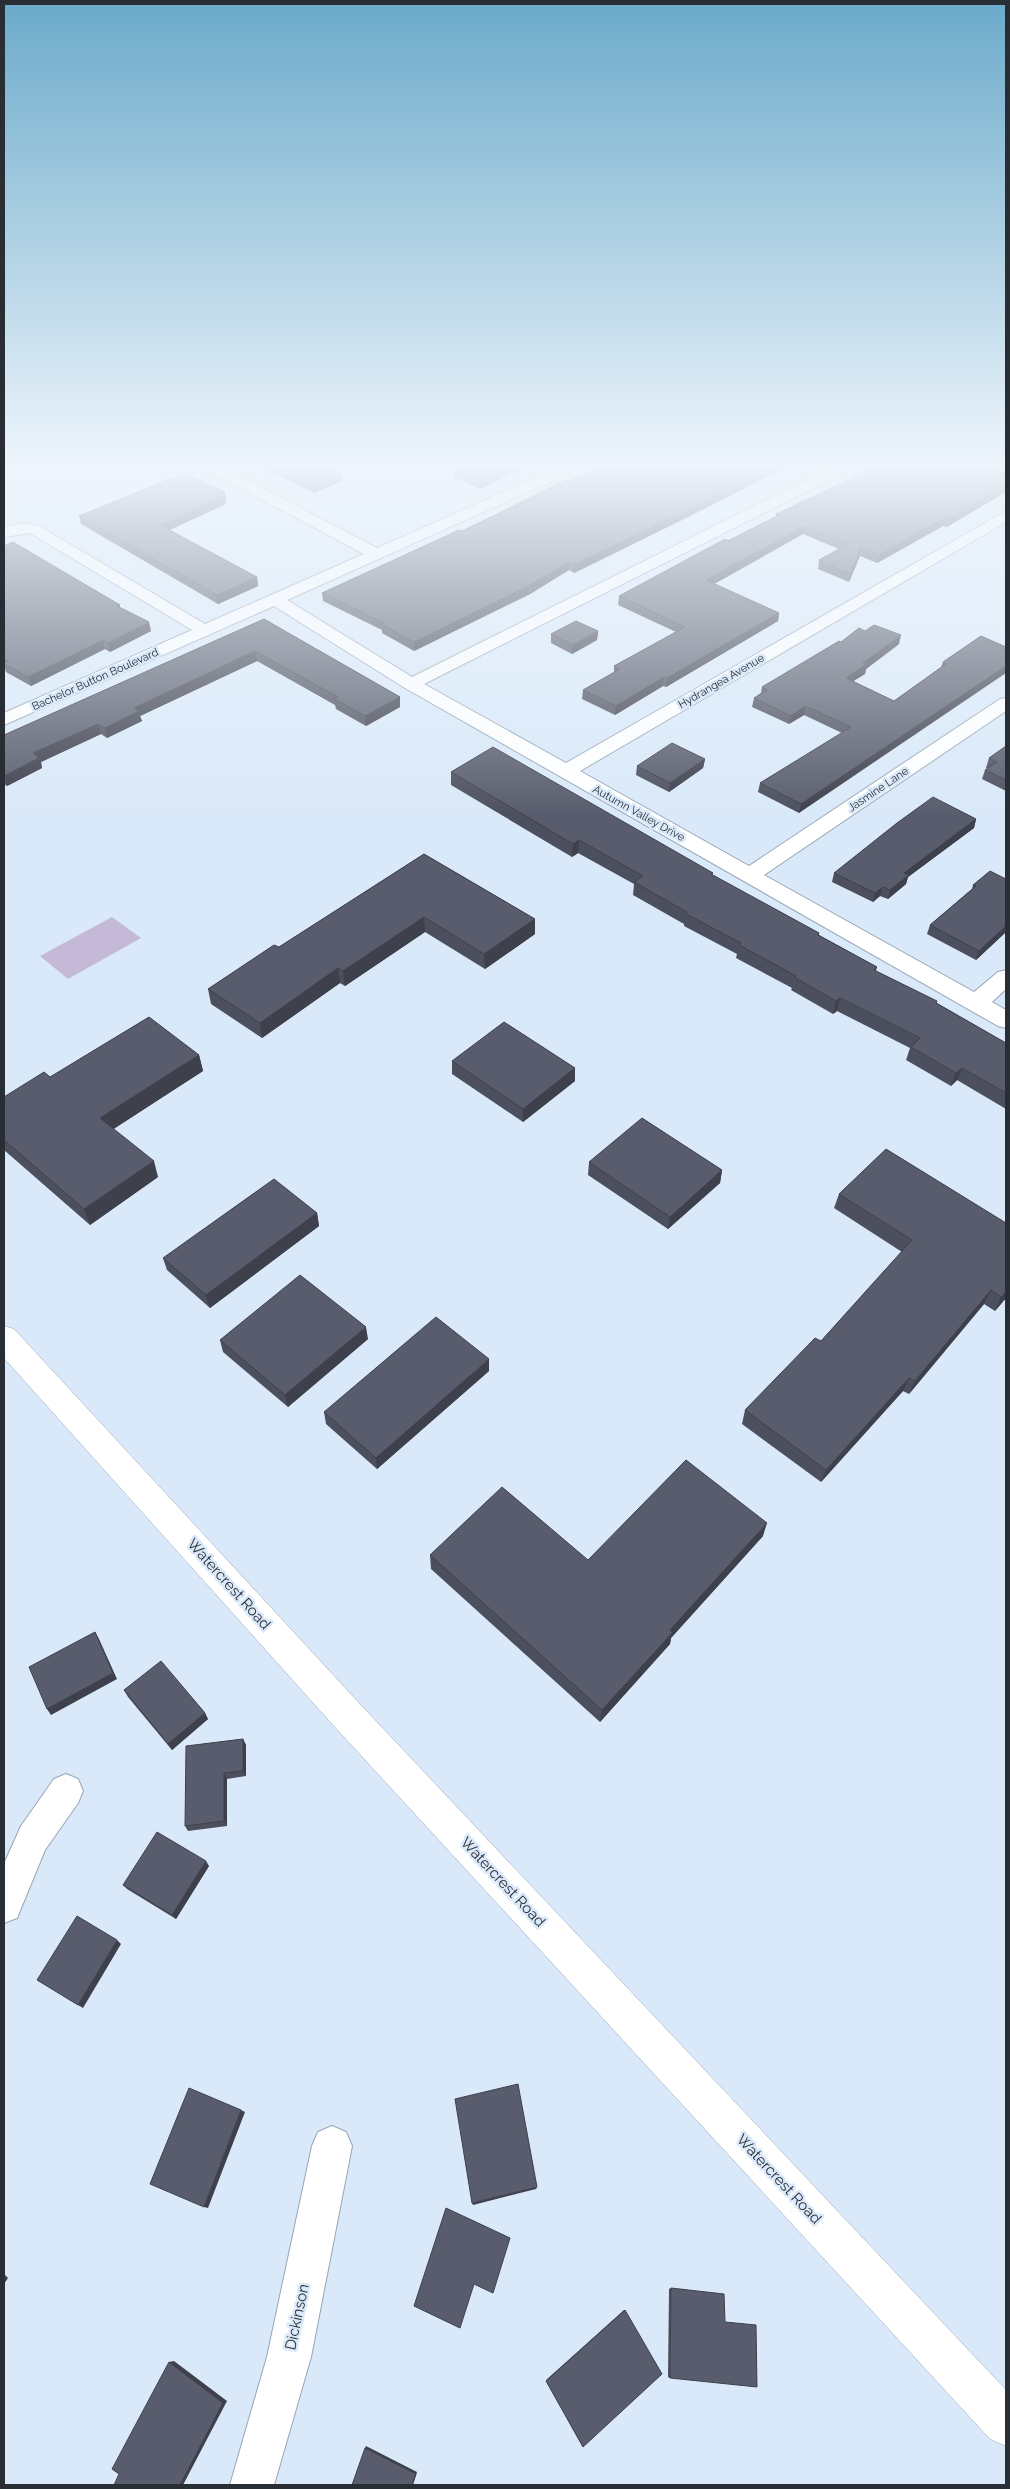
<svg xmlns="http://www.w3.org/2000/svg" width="1010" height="2489" viewBox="0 0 1010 2489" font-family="Raleway,sans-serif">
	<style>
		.green { fill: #c5b9d8 }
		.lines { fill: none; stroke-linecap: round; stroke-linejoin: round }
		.minor-casing { stroke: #97a5b4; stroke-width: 2 }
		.tertiary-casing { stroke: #97a5b4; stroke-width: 1 }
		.minor { fill: #fff; fill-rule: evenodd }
		.tertiary { fill: #fff; fill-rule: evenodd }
		.wall { fill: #4c4f5d }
		.shaded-wall { fill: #3e404c }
		.building { fill: #585c6c; stroke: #3e404c }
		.labels { text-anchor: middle; stroke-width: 5; stroke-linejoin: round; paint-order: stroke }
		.far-street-label { font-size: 11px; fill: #282e34; stroke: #dae9f9 }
		.near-street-label { font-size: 15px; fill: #282e34; stroke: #dae9f9 }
	</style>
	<rect width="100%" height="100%" fill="#dae9f9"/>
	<path class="green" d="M112,917L141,938L68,979L40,956Z"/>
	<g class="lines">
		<defs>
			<path id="minor" d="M206,468H224L377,548L558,468H577L575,471L287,600L412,677L831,468H849L847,471L424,684L566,763L1006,511V522L580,771L749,866L1000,699L1006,698V711L764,875L974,992L998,972L1006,970V989L992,1002L1006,1010V1028L998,1026L405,688L274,606L4,725V713L192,630L30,533L4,537V527L24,523L39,526L205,624L364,554L208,471Z
				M66,1774L78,1779L83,1791L78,1803L45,1850L17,1918L4,1923V1864L21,1826L54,1779Z
				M332,2126L346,2132L352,2146L311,2357L274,2485H230L267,2357L312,2146L318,2132Z"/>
			<path id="tertiary" d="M4,1326L14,1329L358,1702L1006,2390V2446L990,2439L334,1726L4,1358Z"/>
		</defs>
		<use href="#minor" class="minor-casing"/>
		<use href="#tertiary" class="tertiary-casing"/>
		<use href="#minor" class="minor"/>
		<use href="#tertiary" class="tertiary"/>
	</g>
	<path class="wall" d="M263,468H330L341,473L342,481L314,493Z
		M456,468H523L480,489L454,477V469Z
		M600,468H784L696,513L574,573L569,570L530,594L414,651L382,633V630L323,601L322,593L462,531L568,481Z
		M991,468L947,527L943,526L877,563L860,556L849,582L818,569L819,560L839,549L803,534L714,584L779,613L778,621L666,687L663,686L615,715L582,699L583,690L614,672V666L676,632L618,605L619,596L776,516V514Z
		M225,492L226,504L169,530L257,577L258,586L218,604L81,524L79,516Z
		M4,546L120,605V608L151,631L110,652L105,649L31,686L6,672L4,666Z
		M264,619L400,697V707L366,726L336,709L335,705L257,661L140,716L142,721L107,738L101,734L41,762L42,768L7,786L4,784V735Z
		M598,631L597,640L572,654L551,643V634Z
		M981,636L799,813L758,792L760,783L842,733L804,715L789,724L752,707L754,698L761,693L762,687L841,642L899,644L866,669L865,674L853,681L894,701L941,667L943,662Z
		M1006,746V791L982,779L985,770L988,768H986L989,758Z
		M705,759L703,768L669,792L636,775L637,766Z
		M451,772L713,873L712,875L819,933V935L877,967L876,971L937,1003L1006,1043V1109L957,1080L951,1086L906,1060L910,1048L837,1011L833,1014L791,990L792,988L736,958L737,954L684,926V924L633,895L634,884L578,853L572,857L451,785Z
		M976,819L974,828L908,877L906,884L888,899L880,896L873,902L832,882L834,873Z
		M424,854L535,919V934L485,969L425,932L345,986L340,983L262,1038L211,1004L208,989L279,947Z
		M1006,879V932L976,960L927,934L930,925L972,889L973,885Z
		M199,1055L203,1071L113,1129L158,1177L90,1225L4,1150V1097Z
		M452,1061L575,1068V1081L523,1122L452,1074Z
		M589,1162L722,1170L720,1183L668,1229L588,1175Z
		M839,1194L1006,1223V1298L995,1311L984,1304L909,1394L903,1391L821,1482L742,1424L745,1410L821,1341L902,1252L834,1208Z
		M317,1213L319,1226L210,1308L167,1270L163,1258Z
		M368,1339L288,1407L223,1352L220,1340Z
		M489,1371L377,1469L326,1424L324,1412Z
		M763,1536L671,1638L670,1644L600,1722L431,1569L430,1555L588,1560Z
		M124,1690L205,1713L208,1719L172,1750L128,1697Z
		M243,1739L246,1745V1776L227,1779V1826L188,1831L185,1826Z
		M209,1866L176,1919L127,1889L123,1885Z
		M671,2288L670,2378L668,2377L669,2289Z
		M624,2310H625L583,2447L546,2380Z"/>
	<path class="shaded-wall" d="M118,468H125L119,471Z
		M506,468H523L480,489V480Z
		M770,468H784L696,513L574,573L575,564Z
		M341,473L342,481L314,493L313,484Z
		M1006,485V492L947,527L949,519Z
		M225,492L226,504L161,534L160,525Z
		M945,517L943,526L877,563L879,555Z
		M804,526L803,534L705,589L706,580Z
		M861,547L860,556L849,582L850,574Z
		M569,562V570L530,594L414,651V642Z
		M257,577L258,586L218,604L217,595Z
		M779,613L778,621L666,687L667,678Z
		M149,622L151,631L110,652L108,643Z
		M598,631L597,640L572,654L573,645Z
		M901,635L899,644L866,669L865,674L844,687L846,678L863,663Z
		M103,640L105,649L31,686L28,677Z
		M255,651L257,661L140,716L142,721L107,738L105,728L134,708Z
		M1006,660V673L799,813L801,804Z
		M664,677L663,686L615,715L616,706Z
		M400,697V707L366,726L365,716Z
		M805,706L804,715L789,724L791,716Z
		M98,724L101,734L41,762L42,768L7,786L4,776L33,753Z
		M705,759L703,768L669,792L670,783Z
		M976,819L974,828L908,877L906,884L888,899L890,890L904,873Z
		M579,840L578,853L572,857L573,844Z
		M883,887L880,896L873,902L875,893Z
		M424,917L425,932L345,986L343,971Z
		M535,919V934L485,969L484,954Z
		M1006,926V932L976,960L979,951Z
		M338,968L340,983L262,1038L260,1023Z
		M840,998L837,1011L833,1014L836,1001Z
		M199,1055L203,1071L106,1134L100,1118Z
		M575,1068V1081L523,1122V1109Z
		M962,1068L957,1080L951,1086L956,1073Z
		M154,1161L158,1177L90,1225L84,1209Z
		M722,1170L720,1183L668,1229L670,1217Z
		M317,1213L319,1226L210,1308L206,1295Z
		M991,1290L984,1304L909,1394L915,1381Z
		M1006,1292V1298L995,1311L1001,1297Z
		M366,1327L368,1339L288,1407L285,1395Z
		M489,1359V1371L377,1469L376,1458Z
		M909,1378L903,1391L821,1482L826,1470Z
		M767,1523L763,1536L671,1638L670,1644L600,1722L602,1710L670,1630Z
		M95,1632L99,1639L117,1679L51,1715L47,1709Z
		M205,1713L208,1719L172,1750L168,1744Z
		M243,1739L246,1745V1776L243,1771Z
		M224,1773L227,1779V1826L224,1821Z
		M206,1861L209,1866L176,1919L172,1915Z
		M117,1940L121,1944L83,2008L78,2005Z
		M241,2110L245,2112L208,2208L204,2207Z
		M537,2187L536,2189L473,2205L472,2203Z
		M4,2274L8,2278L4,2284Z
		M174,2361L227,2401L183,2485H180L169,2362Z
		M366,2446L417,2472L413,2485L365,2448Z"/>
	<path class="building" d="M279,468H330L341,473L313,484Z
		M456,468H506L480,480L454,469Z
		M600,468H770L697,505L575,564L569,562L530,585L414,642L381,624L384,623L322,593L459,530L462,531L566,480L568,481Z
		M870,468H991L1006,473V485L949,519L945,517L879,555L861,547L850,574L819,560L848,544L804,526L706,580L779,613L667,678L664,677L616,706L583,690L620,669L614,666L685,627L619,596L725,539L729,541L779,515L776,514L846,481Z
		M185,473L225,492L220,494L225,496L160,525L257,577L217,595L79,516Z
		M13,542L120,605L117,606L149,622L108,643L103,640L28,677L4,664L8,661L4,659V546Z
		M264,619L400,697L365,716L334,699L338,697L255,651L134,708L139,711L105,728L98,724L33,753L39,758L4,776V735Z
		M576,621L598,631L573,645L551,634Z
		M874,625L901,635L863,663L866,665L846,678L894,701L946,664L943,662L981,636L1006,647V666L801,804L760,783L851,727L805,706L791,716L754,698L767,690L762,687L839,641L841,642L859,628L865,631Z
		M672,743L705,759L670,783L637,766Z
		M1006,746V780L985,770L997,762L989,758Z
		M493,747L713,873L711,874L819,933L818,935L877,967L874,970L937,1001L936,1003L1006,1043V1093L962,1068L956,1073L911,1047L920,1038L840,998L836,1001L794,977L796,976L739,945L741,943L686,914L687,912L634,882L643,876L579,840L573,844L451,772Z
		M933,797L976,819L904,873L909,875L890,890L883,887L875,893L834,873L897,823Z
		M424,854L535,919L484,954L424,917L343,971L338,968L260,1023L208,989L274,945L279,947Z
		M990,871L1006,879V926L979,951L930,925L976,886L973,885Z
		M149,1017L199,1055L100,1118L154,1161L84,1209L4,1140V1097L44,1072L50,1077Z
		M504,1022L575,1068L523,1109L452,1061Z
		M642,1118L722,1170L670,1217L589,1162Z
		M886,1149L1006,1223V1292L1001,1297L991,1290L915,1381L909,1378L826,1470L745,1410L815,1338L821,1341L912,1240L839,1194Z
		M274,1179L317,1213L206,1295L163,1258Z
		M300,1275L366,1327L285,1395L220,1340Z
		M436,1317L489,1359L376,1458L324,1412Z
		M686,1460L767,1523L670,1630L673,1632L602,1710L430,1555L502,1487L588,1560Z
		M95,1632L113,1673L47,1709L29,1667Z
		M161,1661L205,1713L168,1744L124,1690Z
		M243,1739V1771L224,1773V1821L185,1826L186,1746Z
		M157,1832L206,1861L172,1915L123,1885Z
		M77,1916L117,1940L78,2005L37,1980Z
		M518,2084L537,2187L472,2203L455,2099Z
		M189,2088L241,2110L204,2207L150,2184Z
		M446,2208L510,2238L493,2293L474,2284L460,2328L414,2306Z
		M671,2288L724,2294L725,2322L756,2325L757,2387L670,2378Z
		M625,2310L662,2374L583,2447L546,2381Z
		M169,2362L223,2403L180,2485H114L119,2474L112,2469Z
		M365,2448L416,2474L412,2485H352Z"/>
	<linearGradient id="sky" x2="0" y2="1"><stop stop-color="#6baaca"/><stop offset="0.57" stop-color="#eef5fc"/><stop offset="1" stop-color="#eef5fc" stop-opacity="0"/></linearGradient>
	<rect width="1010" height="816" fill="url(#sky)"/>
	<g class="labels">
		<g class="far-street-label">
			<text transform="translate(95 679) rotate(-24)" y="4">Bachelor Button Boulevard</text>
			<text transform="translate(721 681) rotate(-30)" y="4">Hydrangea Avenue</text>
			<text transform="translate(878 789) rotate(-34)" y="4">Jasmine Lane</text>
			<text transform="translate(639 813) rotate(29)" y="4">Autumn Valley Drive</text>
		</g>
		<g class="near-street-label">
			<text transform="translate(229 1584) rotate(48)" y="5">Watercrest Road</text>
			<text transform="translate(503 1882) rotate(47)" y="5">Watercrest Road</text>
			<text transform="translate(779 2179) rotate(47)" y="5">Watercrest Road</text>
			<text transform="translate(297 2317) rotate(-78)" y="5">Dickinson</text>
		</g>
	</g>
	<rect width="1010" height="2489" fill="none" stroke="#282e34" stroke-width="10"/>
</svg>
